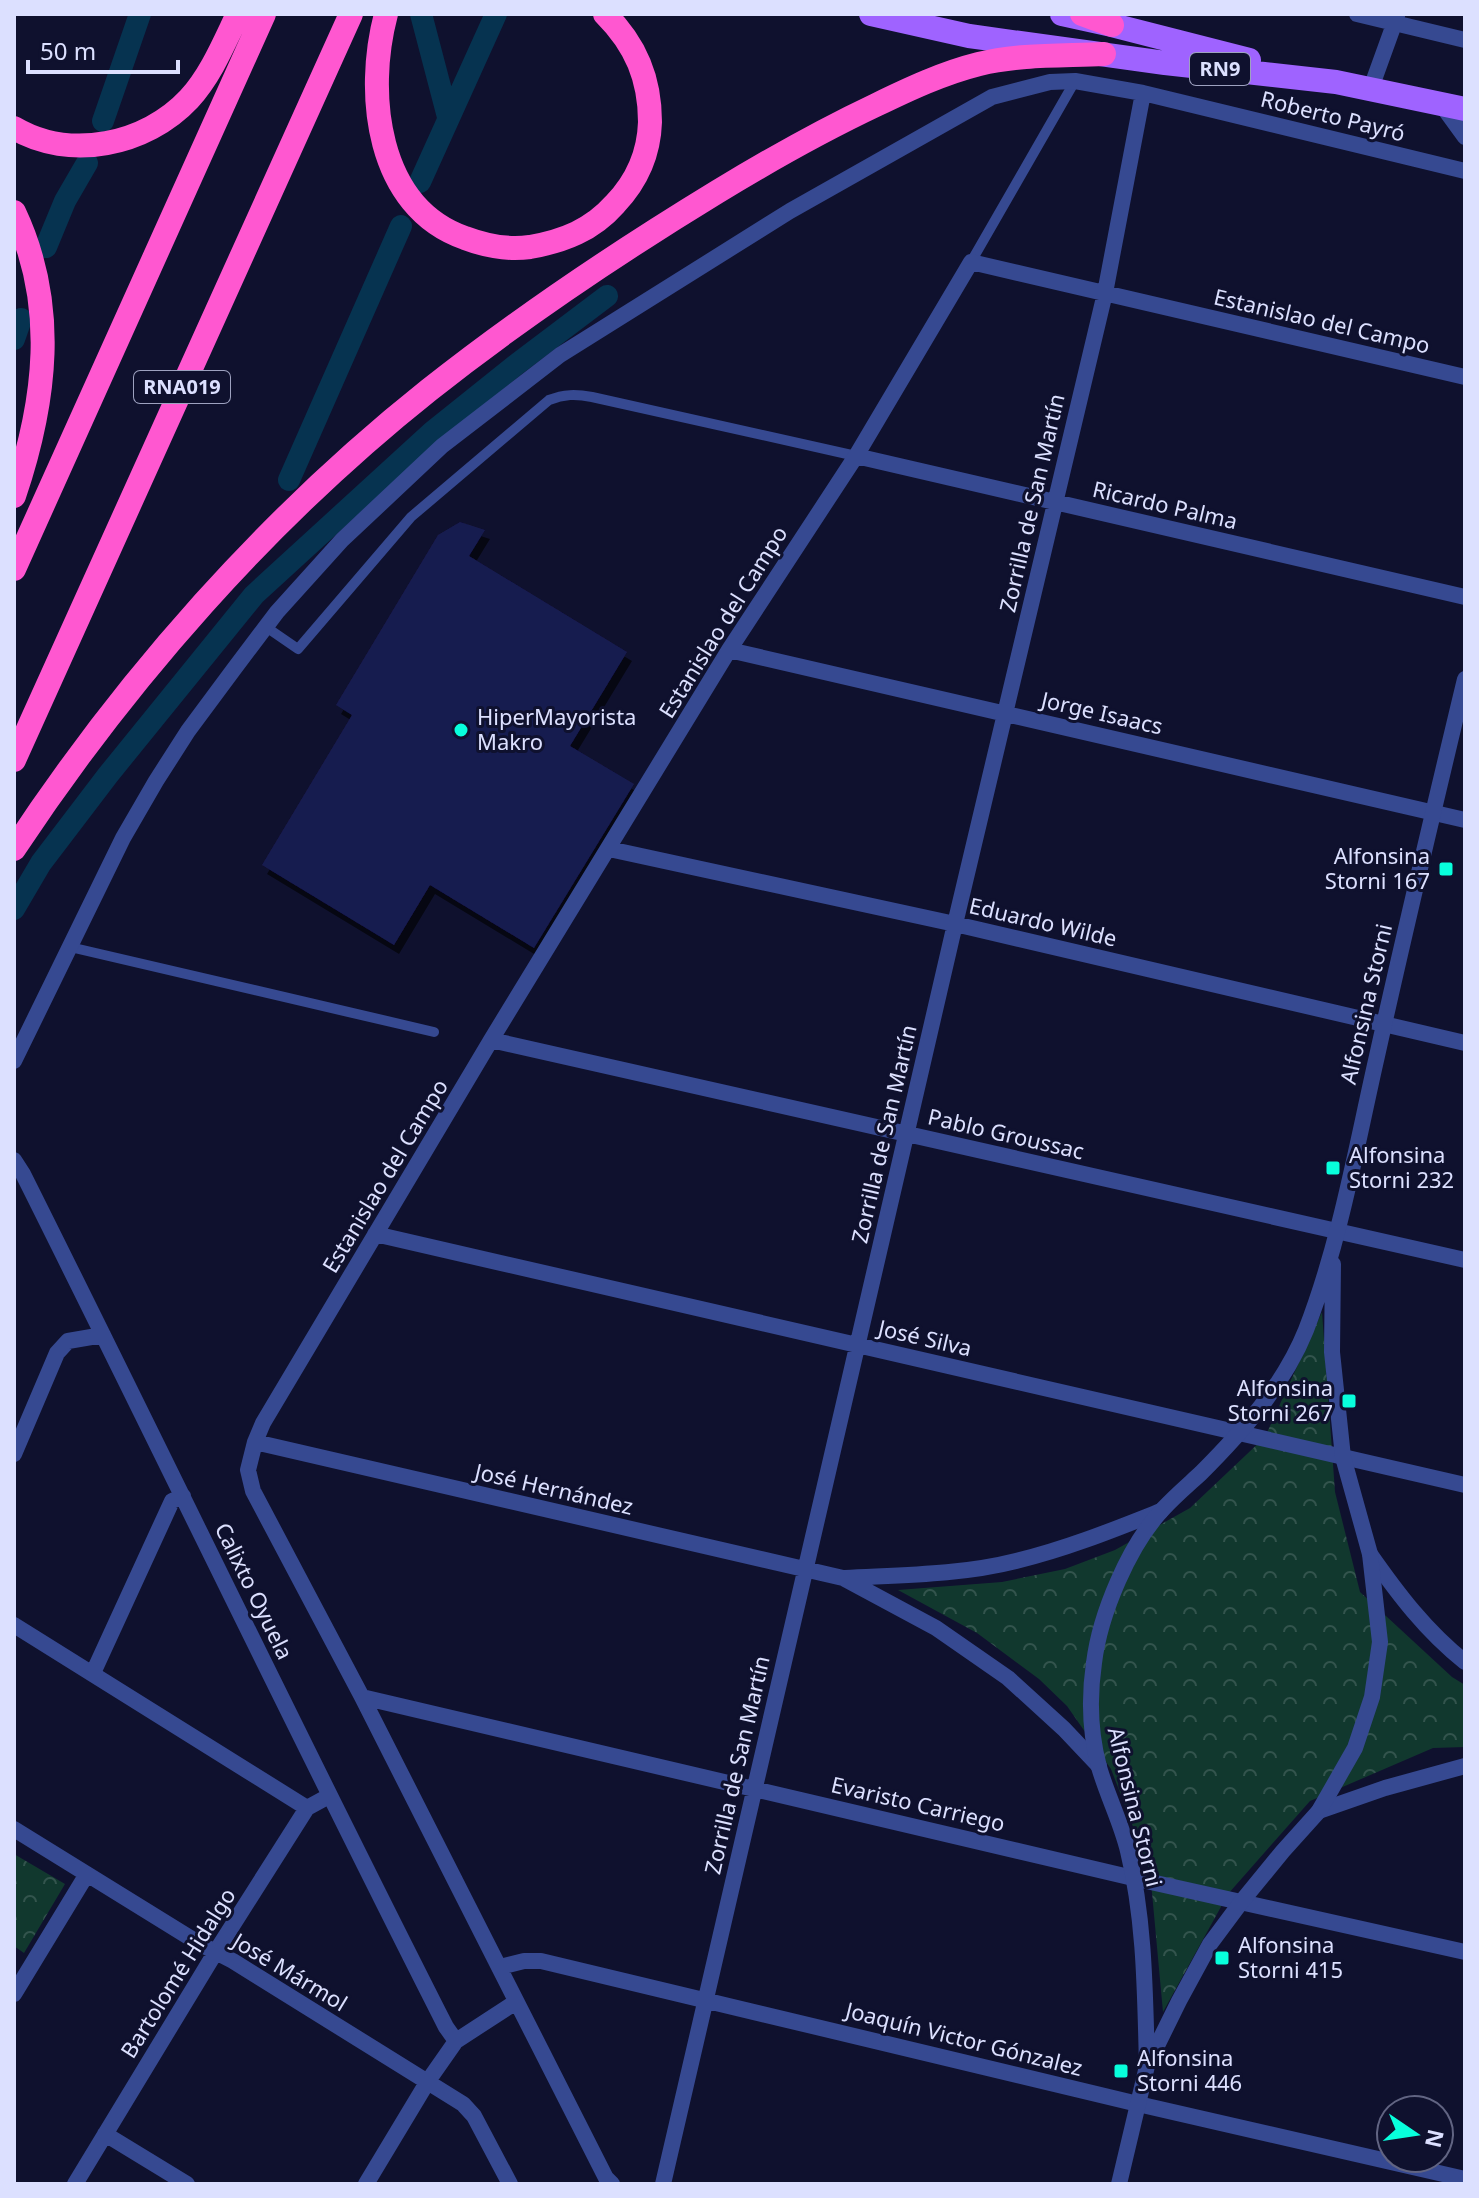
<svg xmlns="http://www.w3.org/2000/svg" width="1479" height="2198" viewBox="0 0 1479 2198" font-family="'Noto Sans',sans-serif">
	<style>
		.park { fill: url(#park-crowns) }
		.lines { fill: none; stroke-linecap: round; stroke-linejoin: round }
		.canal { stroke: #063350; stroke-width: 22 }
		.building { fill: #191b50; filter: url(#shadow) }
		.service { stroke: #364991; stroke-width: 10 }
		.minor { stroke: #364991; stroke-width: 16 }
		.tertiary { stroke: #364991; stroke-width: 16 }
		.primary { stroke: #9f63ff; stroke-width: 24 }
		.motorway { stroke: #ff57d0; stroke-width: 24 }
		.poi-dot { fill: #08ffdc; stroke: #0f112e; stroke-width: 3 }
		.labels { text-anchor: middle; stroke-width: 6; stroke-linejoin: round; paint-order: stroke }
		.shield { fill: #0f112e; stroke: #9ea2c0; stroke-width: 2 }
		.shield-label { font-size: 20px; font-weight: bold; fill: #dce0ff }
		.street-label { font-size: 22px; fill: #dce0ff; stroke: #0f112e }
		.poi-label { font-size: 22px; fill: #dce0ff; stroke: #0f112e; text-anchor: start }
	</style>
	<defs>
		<pattern id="park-crowns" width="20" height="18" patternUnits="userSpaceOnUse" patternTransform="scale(2)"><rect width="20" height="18" fill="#11382e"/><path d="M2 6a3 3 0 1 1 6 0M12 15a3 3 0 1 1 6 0" fill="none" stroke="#33544d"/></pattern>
		<filter id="shadow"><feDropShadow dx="5" dy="9" stdDeviation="0" flood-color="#0009"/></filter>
	</defs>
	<rect width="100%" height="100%" fill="#0f112e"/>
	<path class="park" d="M1322,1312L1335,1492L1360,1592L1452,1677L1465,1685V1747L1433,1748L1310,1801L1228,1894L1163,2012L1150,1871L1111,1769L1067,1706L1039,1679L977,1633L898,1590L1002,1582L1065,1569L1115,1550L1190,1508L1265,1437Z
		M14,1854L65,1884L24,1953L14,1946Z"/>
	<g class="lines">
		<path class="canal" d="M421,14L448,117
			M103,121L140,14
			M420,182L496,14
			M46,247L65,201L87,163
			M14,339L21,319
			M289,480L401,226
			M14,909L41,863L108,775L254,595L432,432L517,364L607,296"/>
	</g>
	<path class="building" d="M460,522L485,530L469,556L627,652L570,746L634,784L534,948L430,885L394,945L262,865L352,715L336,705L438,535Z"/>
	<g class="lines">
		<path class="service" d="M971,262L1075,81
			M266,627L298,649L411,517L549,400C564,394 576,394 592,397L856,456
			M70,947L434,1032"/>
		<path class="minor" d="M1357,14L1465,40
			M1371,88L1397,16
			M856,456L1465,597
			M729,650L1465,820
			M609,849L955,924L1465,1043
			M491,1040L1465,1260
			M14,1061L123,838L156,781L188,731L234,669L277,612L342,540L442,446L560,355L790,211L992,97L1050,82L1075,81L1143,93L1465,171
			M14,1160L23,1174C165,1458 302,1744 446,2027L456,2041
			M375,1234L1465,1485
			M255,1442L843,1578L936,1628L1008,1678L1064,1729L1099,1766
			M14,1454L57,1353L68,1341L103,1335
			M1370,1554C1398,1594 1426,1631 1465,1662
			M845,1578C901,1575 961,1575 1016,1561C1066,1549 1113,1530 1161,1511
			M14,1625L307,1808
			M93,1673L172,1501L183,1496
			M362,1697L1133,1878L1465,1952
			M1319,1811L1385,1788L1465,1766
			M14,1829L200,1944L233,1961L463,2104L474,2116L510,2184
			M500,1967L524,1961H541L1138,2104L1465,2179
			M14,1994L87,1874
			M105,2134L187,2184
			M75,2184L215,1953L307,1808L329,1796
			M366,2184L428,2081L456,2041L516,2002
			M612,2184L606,2178L362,1697L253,1491L248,1470L255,1442L263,1423L491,1040L729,650L856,456L971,262L1465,377
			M663,2184L955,924L1105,293L1143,93"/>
		<path class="tertiary" d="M1441,104L1465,137
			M1147,2066C1145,1995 1145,1921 1128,1851C1121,1822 1107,1795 1099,1767C1090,1733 1089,1697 1094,1663C1100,1614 1129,1545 1163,1509C1175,1496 1188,1485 1201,1473C1242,1432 1284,1385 1306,1330C1340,1242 1356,1148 1377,1056C1405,930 1435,804 1465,679
			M1119,2184L1147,2066L1179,2001L1210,1944L1242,1901L1283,1851L1319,1811L1355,1748L1372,1697L1380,1642L1370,1554L1343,1457L1332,1352L1333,1264"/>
		<path class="primary" d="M871,14L969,36L1165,63L1336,82L1465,109
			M1062,14L1112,25L1249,60"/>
		<path class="motorway" d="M386,14C365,93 376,207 465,238C486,246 508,250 530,247C564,241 592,230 615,204C636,182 649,154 650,122C650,79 636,45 605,14
			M1082,14L1112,25
			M14,128C70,161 146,145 189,99C211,75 224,43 238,14
			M14,212C58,305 46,401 14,496
			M14,569L264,14
			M14,760L351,14
			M14,849C127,678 268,518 429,390C520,318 617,253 717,192C768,161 821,131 876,105C909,89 943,73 979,64C1020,54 1063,56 1104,54"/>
	</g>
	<g class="poi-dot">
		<circle cx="461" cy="730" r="8"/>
		<rect x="1438" y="861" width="16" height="16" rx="4"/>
		<rect x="1325" y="1160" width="16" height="16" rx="4"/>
		<rect x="1341" y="1393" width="16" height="16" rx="4"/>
		<rect x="1214" y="1950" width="16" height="16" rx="4"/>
		<rect x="1113" y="2063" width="16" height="16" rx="4"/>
	</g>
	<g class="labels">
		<g class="shield">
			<rect x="1190" y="53" width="60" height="32" rx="6"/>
			<rect x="134" y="371" width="96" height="32" rx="6"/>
		</g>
		<g class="shield-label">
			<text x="1220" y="76">RN9</text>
			<text x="182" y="394">RNA019</text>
		</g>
		<g class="street-label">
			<text transform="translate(1333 116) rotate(14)" y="8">Roberto Payró</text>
			<text transform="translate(1322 321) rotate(13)" y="8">Estanislao del Campo</text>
			<text transform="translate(1032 503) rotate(-77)" y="8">Zorrilla de San Martín</text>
			<text transform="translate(1165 505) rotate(13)" y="8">Ricardo Palma</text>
			<text transform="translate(723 622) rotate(-58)" y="8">Estanislao del Campo</text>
			<text transform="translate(1102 713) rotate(13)" y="8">Jorge Isaacs</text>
			<text transform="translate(1043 922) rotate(13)" y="8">Eduardo Wilde</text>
			<text transform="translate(1366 1004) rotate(-77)" y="8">Alfonsina Storni</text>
			<text transform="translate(884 1134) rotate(-77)" y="8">Zorrilla de San Martín</text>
			<text transform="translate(1006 1134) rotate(13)" y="8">Pablo Groussac</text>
			<text transform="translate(385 1176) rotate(-59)" y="8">Estanislao del Campo</text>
			<text transform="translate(925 1338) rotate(13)" y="8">José Silva</text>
			<text transform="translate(554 1489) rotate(13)" y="8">José Hernández</text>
			<text transform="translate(254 1591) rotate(64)" y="8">Calixto Oyuela</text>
			<text transform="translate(737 1765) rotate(-77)" y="8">Zorrilla de San Martín</text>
			<text transform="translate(918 1804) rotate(13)" y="8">Evaristo Carriego</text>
			<text transform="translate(1135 1807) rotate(76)" y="8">Alfonsina Storni</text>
			<text transform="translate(290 1972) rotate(31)" y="8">José Mármol</text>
			<text transform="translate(178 1973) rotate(-58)" y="8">Bartolomé Hidalgo</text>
			<text transform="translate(964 2039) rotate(14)" y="8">Joaquín Victor Gónzalez</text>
		</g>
		<g class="poi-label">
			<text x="477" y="725">HiperMayorista<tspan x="477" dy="25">Makro</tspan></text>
			<text x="1430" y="864" text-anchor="end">Alfonsina<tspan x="1430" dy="25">Storni 167</tspan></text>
			<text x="1349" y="1163">Alfonsina<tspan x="1349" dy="25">Storni 232</tspan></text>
			<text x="1333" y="1396" text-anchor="end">Alfonsina<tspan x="1333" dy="25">Storni 267</tspan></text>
			<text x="1238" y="1953">Alfonsina<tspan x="1238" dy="25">Storni 415</tspan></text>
			<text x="1137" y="2066">Alfonsina<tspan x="1137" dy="25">Storni 446</tspan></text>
		</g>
	</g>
	<rect width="1479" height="2198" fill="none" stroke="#dce0ff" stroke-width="32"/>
	<g transform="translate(1415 2134) rotate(103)"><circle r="38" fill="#0f112e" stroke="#616482" stroke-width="2"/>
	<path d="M0-6L14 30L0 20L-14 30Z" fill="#08ffdc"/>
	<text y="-12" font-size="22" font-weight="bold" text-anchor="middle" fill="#dce0ff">N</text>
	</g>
	<path d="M28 60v12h150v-12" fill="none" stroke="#dce0ff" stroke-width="4"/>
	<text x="40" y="60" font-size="24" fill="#dce0ff" stroke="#0f112e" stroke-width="6" paint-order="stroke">50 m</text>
</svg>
